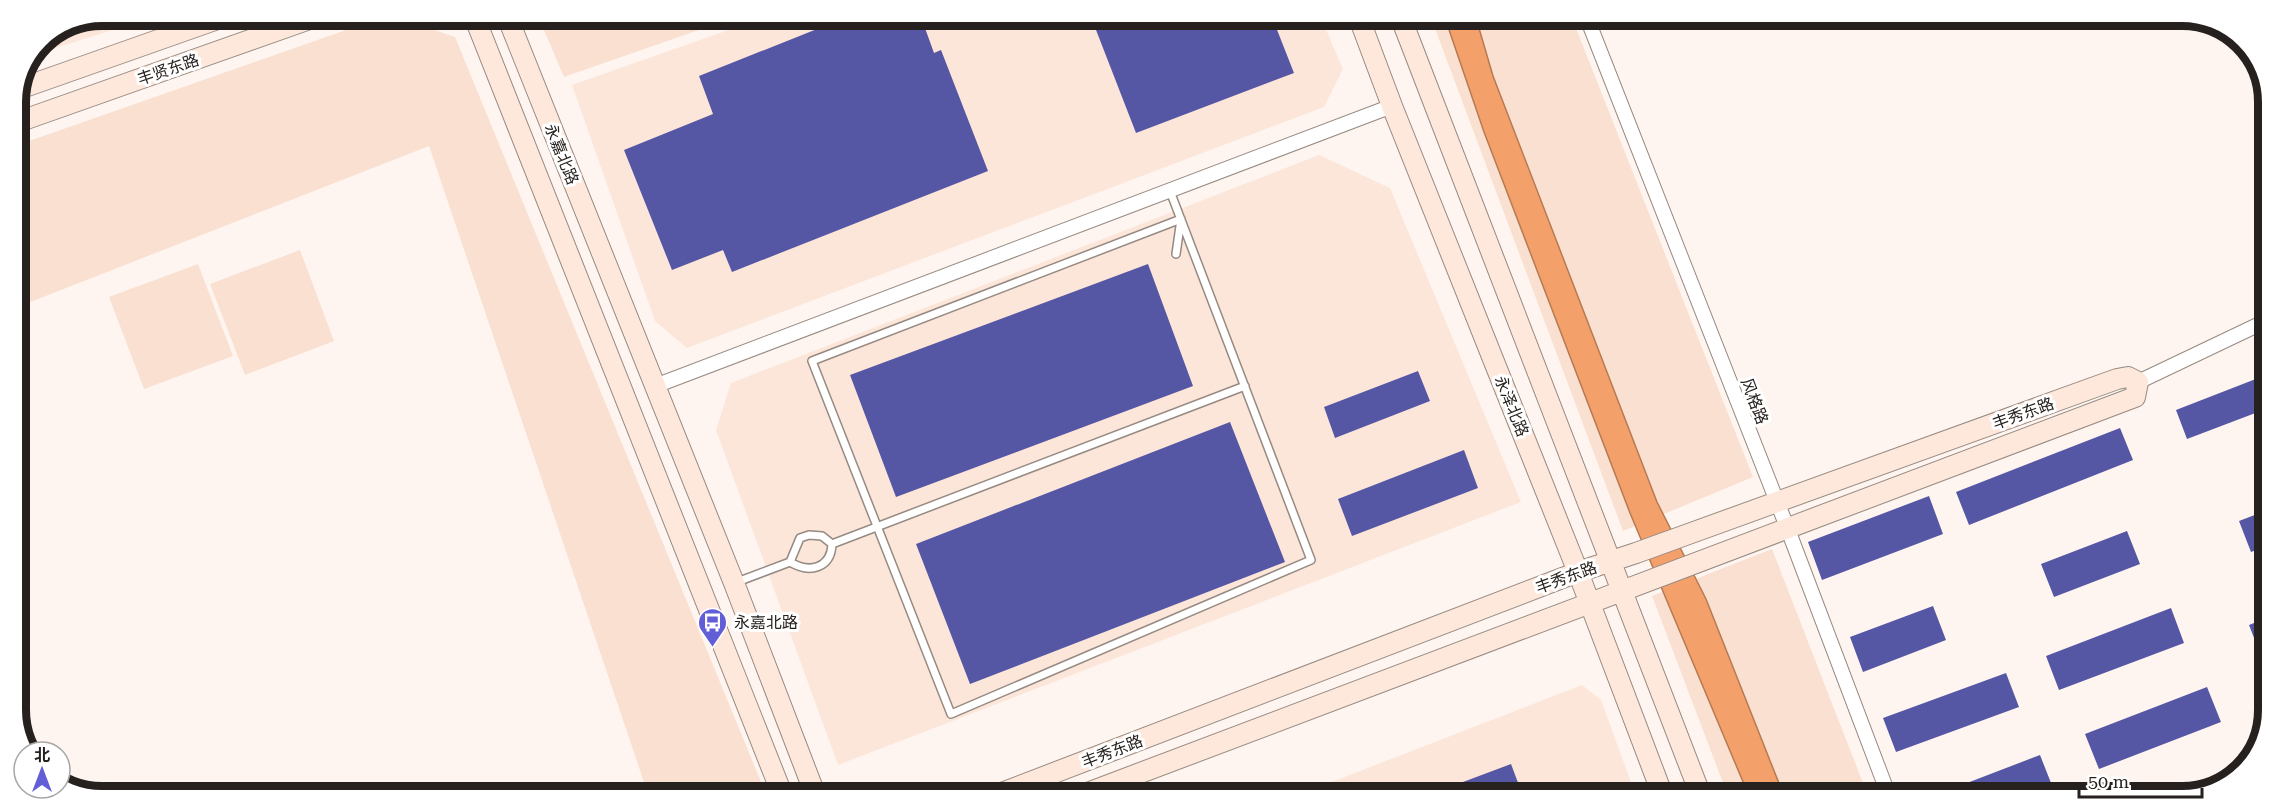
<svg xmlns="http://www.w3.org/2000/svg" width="2283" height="812" viewBox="0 0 2283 812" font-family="'Roboto Serif','Noto Sans SC',serif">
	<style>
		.built { fill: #fce6da }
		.green { fill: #fae0d1 }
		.water { fill: #f4a06a; stroke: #b67a53; stroke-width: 1.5 }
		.building { fill: #5556a4 }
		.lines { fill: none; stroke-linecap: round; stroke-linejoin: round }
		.lane-casing { stroke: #968a82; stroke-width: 10 }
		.street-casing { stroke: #968a82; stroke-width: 16 }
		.secondary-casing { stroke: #968a82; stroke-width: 22 }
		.lane { stroke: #fff; stroke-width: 7 }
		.street { stroke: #fff; stroke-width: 14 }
		.secondary { stroke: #fee8db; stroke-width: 20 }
		.labels { text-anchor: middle; stroke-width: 6; stroke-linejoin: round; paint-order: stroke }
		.street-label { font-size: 16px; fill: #26211e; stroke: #fff }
		.poi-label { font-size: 16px; fill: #26211e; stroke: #fff; text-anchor: start }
		.rim { fill: none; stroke: #26211e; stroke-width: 8 }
	</style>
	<rect width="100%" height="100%" fill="#fef5f0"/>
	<path class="built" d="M102,15H159L34,55L41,40Z
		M768,16L1321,18L1343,69L1324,107L687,348L655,321L572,85Z
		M1319,155L1390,188L1521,502L838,765L716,430L731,383Z
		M1582,685L1601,700L1636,796L1298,795Z"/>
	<path class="green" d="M386,16H393L455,37L766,794H648L429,146L15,308V146Z
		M538,16H739L564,77Z
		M1431,18H1572L1753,477L1623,531Z
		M300,250L334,341L245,375L210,284Z
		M198,264L233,356L144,389L109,297Z
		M1772,549L1868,796H1728L1652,596Z"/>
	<path class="water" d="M1445,18H1476L1493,76L1657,502L1706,599L1784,796H1749L1630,513L1484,132Z"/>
	<path class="building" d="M847,17H921L934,53L941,50L988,171L732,272L723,250L672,270L624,150L713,114L699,76Z
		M1091,17H1272L1294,73L1136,133Z
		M1148,264L1193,386L896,497L850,375Z
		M1418,371L1430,401L1335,438L1324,407Z
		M2266,375V409L2187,439L2176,410Z
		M1230,422L1285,562L970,684L916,544Z
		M2120,428L2133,460L1969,525L1956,492Z
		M1464,450L1478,488L1352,536L1338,499Z
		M1929,496L1943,534L1822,580L1808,542Z
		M2265,511V547L2251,552L2239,521Z
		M2127,531L2140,564L2054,597L2041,564Z
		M1933,606L1946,640L1863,672L1850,637Z
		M2171,608L2184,643L2059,690L2046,656Z
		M2264,619V661H2263L2249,625Z
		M2006,673L2019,707L1896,752L1883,718Z
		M2207,687L2221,722L2099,769L2085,734Z
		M2040,755L2053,788L2030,797L1933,796Z
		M1511,764L1523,796L1432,795L1431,794Z"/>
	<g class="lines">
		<defs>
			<path id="lane" d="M1170,191L1311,560L951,714L812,361L1181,219L1176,254
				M809,535L822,536L832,544C831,568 810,574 790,562L800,538Z
				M832,544L1245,386
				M737,582L790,562"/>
			<path id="street" d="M1587,18L1787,527L1889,796
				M2138,382L2266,321
				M655,386L1392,106"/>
			<path id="secondary" d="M474,16L782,794
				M507,16L734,583L815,794
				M1359,18L1392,106L1578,572L1663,796
				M1401,18L1701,796
				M19,89L229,15
				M15,123L321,15
				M999,794L1578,572L1636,553L2117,379L2128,377L2138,382L2135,397L1082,795"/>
		</defs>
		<use href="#lane" class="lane-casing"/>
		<use href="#street" class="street-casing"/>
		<use href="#secondary" class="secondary-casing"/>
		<use href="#lane" class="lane"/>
		<use href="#street" class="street"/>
		<use href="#secondary" class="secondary"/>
	</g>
	<defs>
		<symbol id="bus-pin" viewBox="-11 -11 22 30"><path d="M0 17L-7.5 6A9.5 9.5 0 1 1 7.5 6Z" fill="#625ed7" stroke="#fff"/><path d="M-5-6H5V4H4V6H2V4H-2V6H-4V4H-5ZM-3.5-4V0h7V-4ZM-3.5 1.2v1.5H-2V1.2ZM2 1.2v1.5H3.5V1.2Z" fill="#fff"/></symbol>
	</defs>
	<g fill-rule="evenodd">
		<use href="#bus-pin" x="696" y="606" width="33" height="45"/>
	</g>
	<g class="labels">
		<g class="street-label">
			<text transform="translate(168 69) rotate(-19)" y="6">丰贤东路</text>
			<text transform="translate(562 154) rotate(68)" y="6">永嘉北路</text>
			<text transform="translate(1755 401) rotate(69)" y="6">风格路</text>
			<text transform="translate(1512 406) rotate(68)" y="6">永泽北路</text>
			<text transform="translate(2023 413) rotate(-20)" y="6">丰秀东路</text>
			<text transform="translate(1566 577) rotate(-20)" y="6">丰秀东路</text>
			<text transform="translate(1112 751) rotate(-21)" y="6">丰秀东路</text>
		</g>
		<g class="poi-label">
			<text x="734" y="628">永嘉北路</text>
		</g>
	</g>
	<path d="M0 0H2283V812H0ZM102 26H2182A76 76 0 0 1 2258 102V710A76 76 0 0 1 2182 786H102A76 76 0 0 1 26 710V102A76 76 0 0 1 102 26Z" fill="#fff" fill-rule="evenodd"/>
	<path class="rim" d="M102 26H2182A76 76 0 0 1 2258 102V710A76 76 0 0 1 2182 786H102A76 76 0 0 1 26 710V102A76 76 0 0 1 102 26Z"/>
	<g transform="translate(42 770)"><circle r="28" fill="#ffffff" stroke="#a8a6a5" stroke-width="1.5"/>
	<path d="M0-4.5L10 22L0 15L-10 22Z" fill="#625ed7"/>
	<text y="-9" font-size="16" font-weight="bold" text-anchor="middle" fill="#26211e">北</text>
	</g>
	<path d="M2079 788v9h123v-9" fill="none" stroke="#26211e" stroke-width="3"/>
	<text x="2088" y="788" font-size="18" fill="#26211e" stroke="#ffffff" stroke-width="4.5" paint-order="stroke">50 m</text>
</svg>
